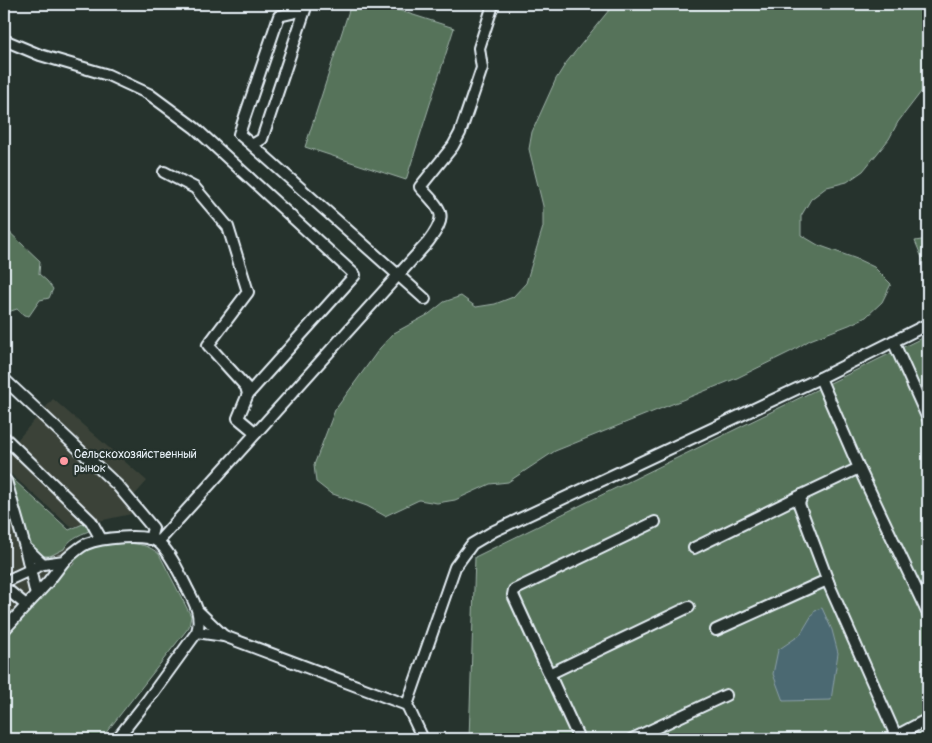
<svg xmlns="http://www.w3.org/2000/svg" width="932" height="743" viewBox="0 0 932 743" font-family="Pangolin,sans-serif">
  <rect width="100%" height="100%" fill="#26332d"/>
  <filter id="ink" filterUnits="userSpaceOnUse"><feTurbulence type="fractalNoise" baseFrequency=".02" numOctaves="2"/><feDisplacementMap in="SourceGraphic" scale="10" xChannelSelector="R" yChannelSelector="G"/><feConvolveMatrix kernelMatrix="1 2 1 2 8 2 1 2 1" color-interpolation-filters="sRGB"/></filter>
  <g filter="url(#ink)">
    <g fill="#3b4339">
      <path d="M53,399L147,481L132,498L131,514L71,527L4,468V455Z"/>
      <path d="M4,475L50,556L77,542L80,552L72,566L68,564L4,639Z"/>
    </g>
    <g fill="#56735a" stroke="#9fb2a9">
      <path d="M351,4H379L454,28L406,180L305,147Z"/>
      <path d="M614,4H928V89L921,92L898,122L889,139L863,171L847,182L827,187L811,199L801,216V235L818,245L857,259L874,267L891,284L882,302L866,317L849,325L810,340L792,351L737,378L555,451L508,482L490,484L455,500L437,503L419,500L385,516L367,506L330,493L316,482L314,465L335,410L380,348L394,333L429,314L444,302L461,296L476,307L495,304L513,297L526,283L543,227V206L529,149L532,132L556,79L566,63Z"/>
      <path d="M4,227L40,261L39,274L47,281L53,289L49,298L40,300L29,316L24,315L17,309L8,312L4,307Z"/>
      <path d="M928,239V272L915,241Z"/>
      <path d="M928,335V739H469L475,557Z"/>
      <path d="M4,471L69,530L85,523L89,531C79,535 69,539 64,549L50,556H41L26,544Z"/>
      <path d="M126,543C139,544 149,545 159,554L191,616L189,627L101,739H4V639L68,564L72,566L75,562L73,560C79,546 112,544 126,543Z"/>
    </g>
    <path fill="#4c6972" stroke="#8a9fa8" d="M822,608L832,630L838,653L831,700L783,701L773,674L778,650L800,635L815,610Z"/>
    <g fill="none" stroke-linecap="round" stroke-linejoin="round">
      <defs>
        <g id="minor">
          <path d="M4,40L40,55L108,75L149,94L195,128L355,275L248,394"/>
          <path d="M252,145L239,134L279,16L305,10L262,139L252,145L425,299"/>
          <path d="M164,172L195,188L228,227L248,292L208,345L246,387L248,394L238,418L256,433"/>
          <path d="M893,341L928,419"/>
          <path d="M820,378L859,468L928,614"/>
          <path d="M4,379L117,485L153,528L150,539"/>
          <path d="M4,437L91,521L101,539"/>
          <path d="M4,479L6,481L25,547L43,564"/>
          <path d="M802,495L859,468"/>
          <path d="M158,542L428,242C449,214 442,211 420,187L453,146L460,133L482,68L479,48L492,8"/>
          <path d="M25,548L36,595"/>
          <path d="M694,548L802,495L799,504L829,584"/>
          <path d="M64,561C71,555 78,548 86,544C100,538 145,533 158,542C169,550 181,576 187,588C195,603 202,615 197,632L147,701L117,739"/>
          <path d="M4,582L43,564L64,561L48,582L4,630"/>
          <path d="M4,587L26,605"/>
          <path d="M198,611L224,636"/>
          <path d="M716,630L827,580L896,736L891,739"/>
          <path d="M197,632L224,636L407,705"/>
          <path d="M549,674L689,607"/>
          <path d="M423,739L407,705L455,567L472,544L494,531L820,378L928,324"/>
          <path d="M579,739L513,595L514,590L655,522"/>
          <path d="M632,739L726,695"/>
          <path d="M897,739L896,736L928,719"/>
        </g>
      </defs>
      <use href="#minor" stroke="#e8f1f8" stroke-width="14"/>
      <use href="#minor" stroke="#26332d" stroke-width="10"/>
    </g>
  </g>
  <circle fill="#ff9aa2" stroke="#26332d" stroke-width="2" cx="64" cy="461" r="5"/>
  <g text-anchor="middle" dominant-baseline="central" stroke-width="4.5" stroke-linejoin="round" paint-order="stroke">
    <g font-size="12" fill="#e8f1f8" stroke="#26332d" text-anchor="start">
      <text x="74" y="454">Сельскохозяйственный<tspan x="74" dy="14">рынок</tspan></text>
    </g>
  </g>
  <rect width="932" height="743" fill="none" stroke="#26332d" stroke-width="20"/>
  <rect x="10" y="10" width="912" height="723" fill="none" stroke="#e8f1f8" stroke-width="2" filter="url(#ink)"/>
</svg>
